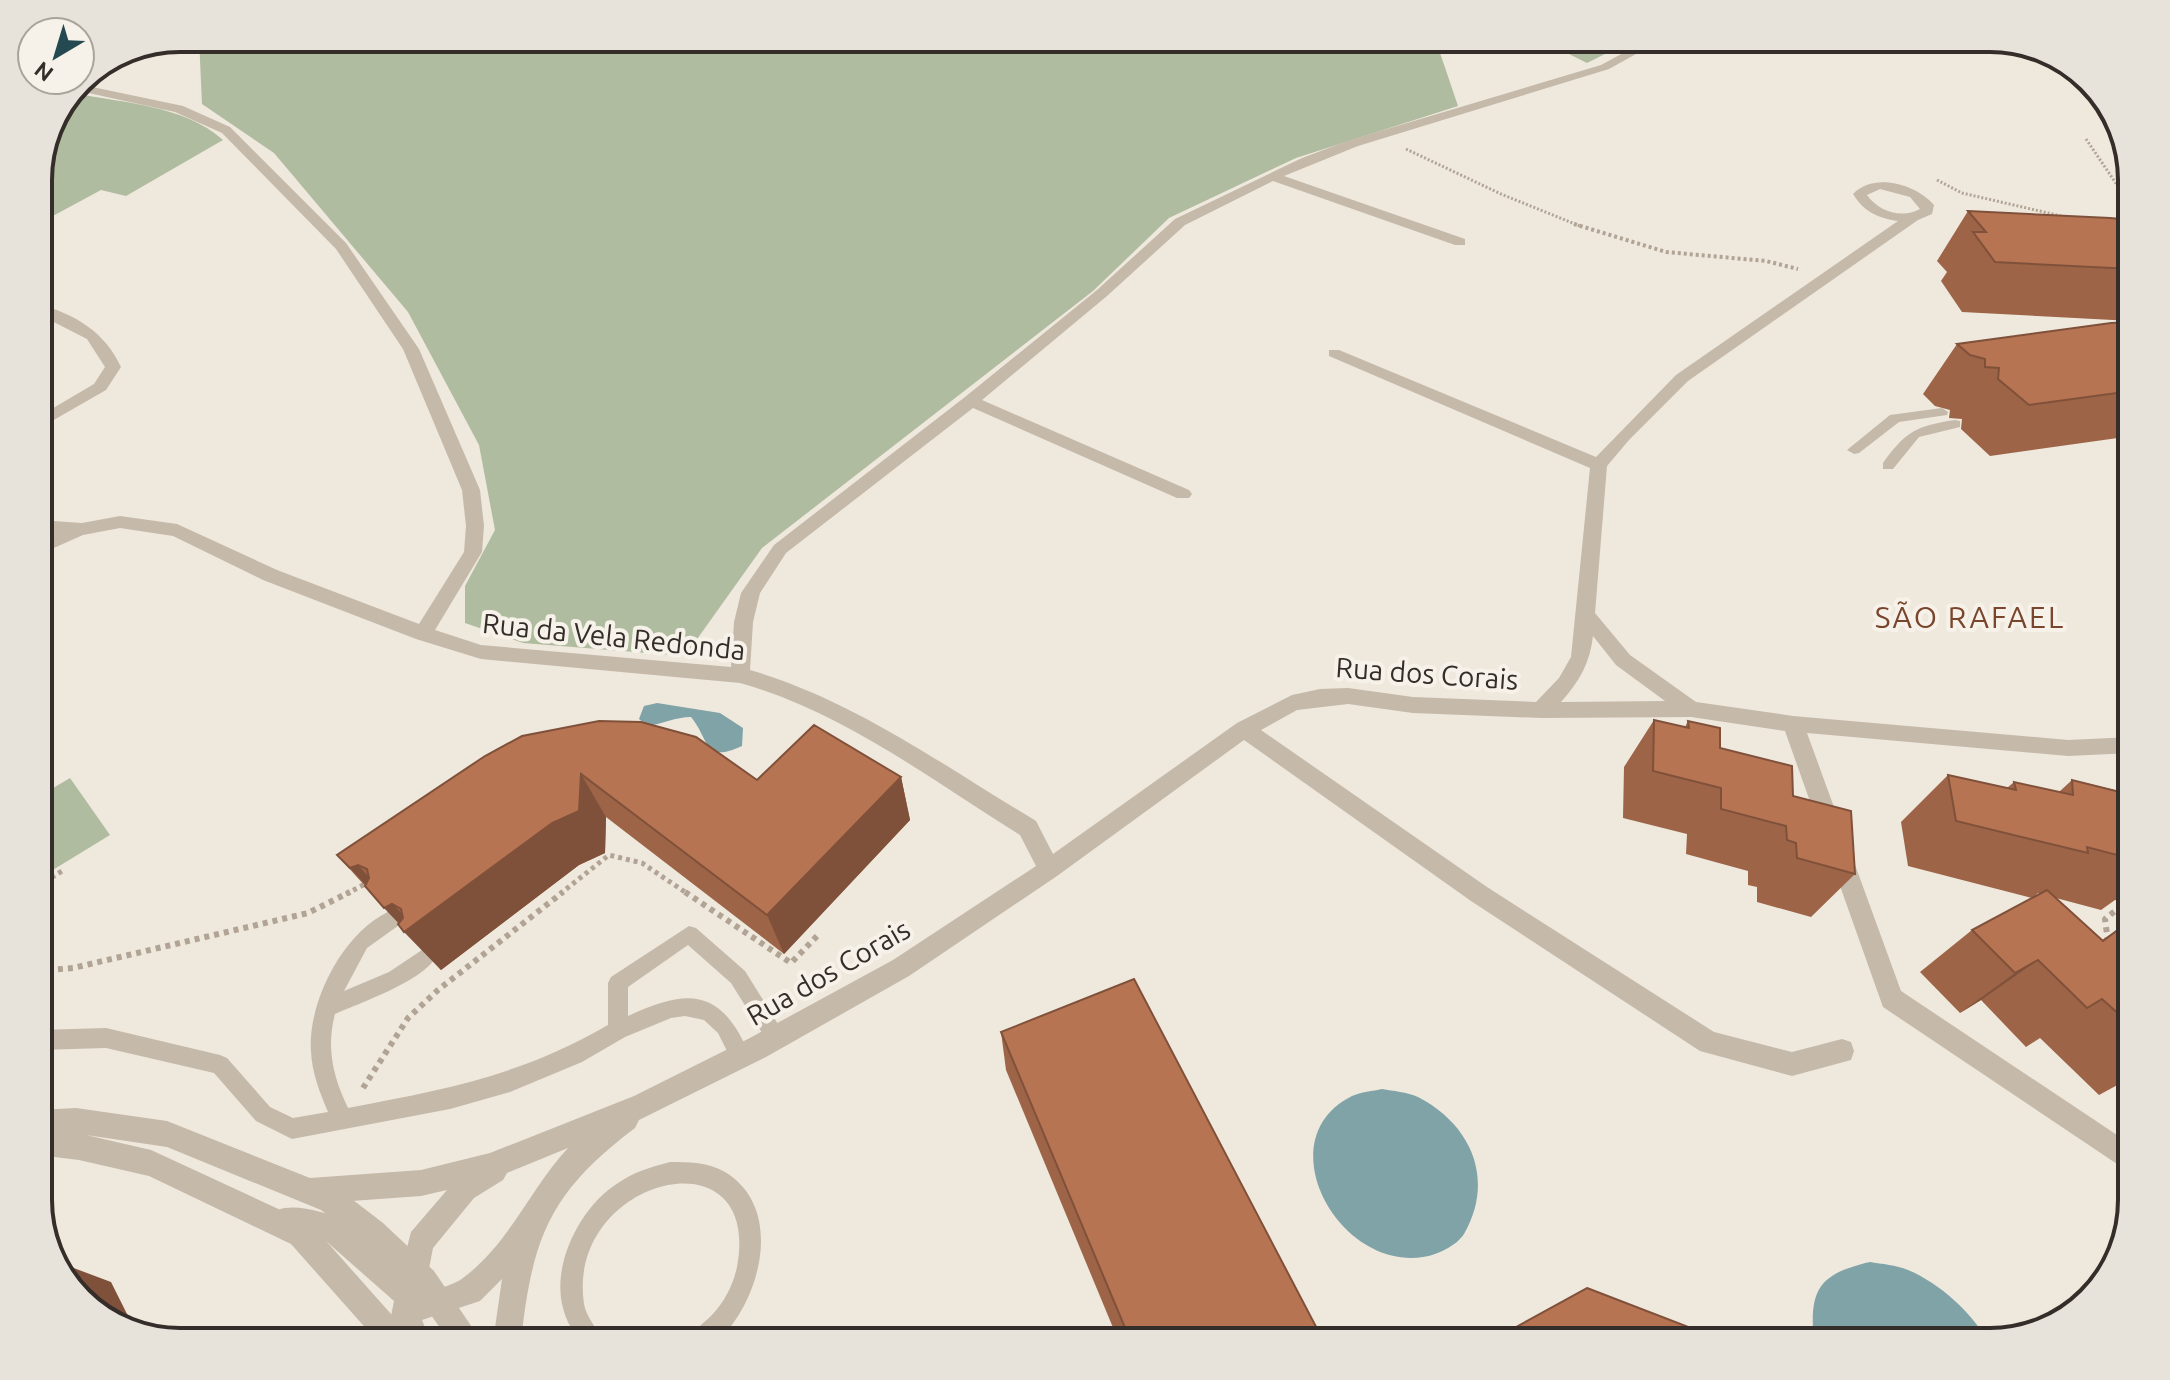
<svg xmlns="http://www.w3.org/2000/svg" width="2170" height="1380" viewBox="0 0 2170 1380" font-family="Ubuntu,sans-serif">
  <rect width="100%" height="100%" fill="#efe8dd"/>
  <g fill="#b0bc9f">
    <path d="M199,38H1435L1458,106L1296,158L1169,218L1093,291L762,548L685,656L523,643L465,623V586L495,530L479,445L408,312L274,153L202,104Z"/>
    <path d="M1524,38H1637L1587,63L1551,45Z"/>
    <path d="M1961,38H1990L2069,62L2076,70Z"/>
    <path d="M73,93C123,103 184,105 223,140L126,196L101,190L38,224V171Z"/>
    <path d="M70,778L110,835L38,879V797Z"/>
  </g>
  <g fill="#80a3a8">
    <path d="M657,703L720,713L743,728L742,746C703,764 710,740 691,717C675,717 663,724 647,726L639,719L644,706Z"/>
    <path d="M1382,1089C1393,1091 1407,1092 1418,1097C1472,1125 1495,1180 1464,1234C1456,1246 1437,1255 1423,1257C1338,1270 1266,1139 1352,1096C1361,1092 1373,1091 1382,1089Z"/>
    <path d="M1870,1262C1882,1264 1896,1265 1908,1270C1939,1283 1972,1312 1988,1342H1814C1809,1290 1818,1274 1870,1262Z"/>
  </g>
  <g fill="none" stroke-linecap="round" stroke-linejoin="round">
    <g stroke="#b1a495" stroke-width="3" stroke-dasharray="2 2" stroke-linecap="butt">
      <path d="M2086,139L2132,207"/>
      <path d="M1406,149L1501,194L1580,226"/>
      <path d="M1937,180L1962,193L2061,216"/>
    </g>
    <path stroke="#b1a495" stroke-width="4" stroke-dasharray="3 3" stroke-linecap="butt" d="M1574,224L1666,252L1766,261L1798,269"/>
    <g stroke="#b1a495" stroke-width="5" stroke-dasharray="4 4" stroke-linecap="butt">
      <path d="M38,886L62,871"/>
      <path d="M346,894L367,883"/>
      <path d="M560,894L609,855L642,863L688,894"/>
    </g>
    <g stroke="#b1a495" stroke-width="6" stroke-dasharray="5 5" stroke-linecap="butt">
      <path d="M685,892L791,963L819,934"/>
      <path d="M2108,942L2105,919L2120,907L2132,909"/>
      <path d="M38,971L73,968L308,913L350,892"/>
      <path d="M363,1088L408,1018L438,990L563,892"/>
    </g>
    <g fill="#c5b9aa" fill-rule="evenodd">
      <path d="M1942,408L1948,412L1947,415L1899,422L1859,453L1854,454L1847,450L1890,415Z"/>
      <path d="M1955,420L1960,421V427L1919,437L1893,469H1883V463C1906,431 1916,426 1955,420Z"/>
      <path d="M395,909L402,911L404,917L402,923L367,948L344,991L389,972L428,946L435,949L437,955C426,980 360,1003 335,1014C326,1048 333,1077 348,1108C446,1089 520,1076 608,1025V983L611,977L689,926L696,928L745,971L786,1037L783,1044L776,1047L769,1044L731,983L688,945L628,987V1016C690,987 722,989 750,1056L747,1063L740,1066L733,1063L718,1033L704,1020L685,1016L671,1018L625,1037L582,1062L510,1092L450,1109L292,1139L256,1121L214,1073L106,1048L38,1050V1030L106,1028L220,1055L227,1058L270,1107L293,1118L328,1112C320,1093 312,1073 311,1052C307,1002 345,927 395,909Z"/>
      <path d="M670,1162C689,1162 708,1162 725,1172C786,1209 760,1302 717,1342H688C693,1330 703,1324 712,1315C725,1301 733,1285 737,1267C763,1128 565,1178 584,1304C586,1317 598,1330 604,1342H579C573,1332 566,1320 563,1308C551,1264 581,1206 618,1183C634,1172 651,1167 670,1162Z"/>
    </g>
    <g fill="#c5b9aa" fill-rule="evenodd">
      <path d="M1651,38H1665L1609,69L1358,146L1284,176L1465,239V245H1455L1273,181L1185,225L1107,296L982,400L1189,490L1192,494L1189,498H1177L973,408L786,553L760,593L753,622L750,670C854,700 944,766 1036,821L1053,854L1237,723L1292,695L1320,689L1348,688L1413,697L1536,702L1559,678L1571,657L1590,468L1329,356V350H1339L1596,457L1676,375L1898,221C1878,218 1864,212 1853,194C1874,172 1916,184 1934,205L1932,214L1918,220L1688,381L1629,440L1607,466L1595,613L1630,655L1696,702L1793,716L2068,740L2132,737V753L2068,756L1807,733L1901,991L2132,1145V1174L1883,1007L1785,731L1691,717L1541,718L1413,713L1348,704L1297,710L1261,730L1487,887L1714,1032L1792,1052L1842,1039L1851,1042L1854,1051L1851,1060L1792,1076L1700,1051L1471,901L1244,740L1057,876L909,976L766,1057L639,1120L635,1128C550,1192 532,1237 521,1342H493L502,1279L480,1301L422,1320L431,1342H402L391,1316L394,1301L327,1242L278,1230L274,1220L278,1210C296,1203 326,1213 344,1220L401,1271L411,1232L447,1190L421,1196L310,1204L300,1201L297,1191L300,1181L310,1178L421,1170L490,1153L634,1096L748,1039L893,960L1036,866L1020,835C930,779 843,712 740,683L481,659L416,639L263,580L173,536L120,528L83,535L38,555V541L55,533L38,532V520L82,523L120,516L177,524L277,570L419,624L464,552L466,526L462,490L403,349L336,249L222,133L175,112L75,90L78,84L183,106L230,127L346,243L419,349L480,490L484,526L482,552L435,630L481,645L731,667L734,622L741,593L774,545L965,397L1097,290L1175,219L1302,158L1350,140L1601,65ZM1880,189L1910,197L1920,209C1902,219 1879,212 1867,195ZM1593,636L1616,665L1665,701L1561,702C1579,682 1590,663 1593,636ZM568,1148C530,1189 509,1244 463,1278C454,1285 439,1288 428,1292L425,1289L433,1248L474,1198L503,1180L507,1173Z"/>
      <path d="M38,304C75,314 105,332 121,367L106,390L38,429V417L94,384L105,367L87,339L38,314Z"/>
    </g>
    <path fill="#c5b9aa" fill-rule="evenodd" d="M76,1108L167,1121L340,1190L383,1223L434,1271L482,1342H450L414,1291L363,1243L321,1210L167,1147L86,1135L151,1150L311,1224L407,1332L411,1342H378L291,1244L149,1176L79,1160L38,1155V1110Z"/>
  </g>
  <g fill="#9d6447">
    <path d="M1968,211L2132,220V321L1962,312L1941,281L1947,272L1937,261Z"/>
    <path d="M2132,322V436L1990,456L1961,429L1962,419L1949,418L1950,410L1935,406L1923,394L1957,344Z"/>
    <path d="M1654,720L1685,727L1688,721L1720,748L1793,796L1855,874L1811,917L1757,902V887L1748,885V871L1686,854L1687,834L1623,818L1624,767Z"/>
    <path d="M599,721L757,780L901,777L910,820L784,954L606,817L605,853L579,865L441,970L337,855Z"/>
    <path d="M1948,775L2007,788L2014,782L2059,792L2072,780L2132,794V904L2115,900L2101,910L2056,898L2102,940L2123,926L2132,934V1090L2123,1082L2099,1095L2040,1038L2026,1047L1981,1000L1960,1013L1920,972L1972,930L2040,894L2038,893L2032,898L1908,866L1901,822Z"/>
    <path d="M1001,1032L1324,1342H1119L1006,1070Z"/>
  </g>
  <g fill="#80513a">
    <path d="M581,774L606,817L605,853L579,865L441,970L404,932L406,931L384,908L386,907L350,868L358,865L413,926Z"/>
    <path d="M901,777L910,820L784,954L767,915Z"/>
    <path d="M2038,960L1981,1000L1960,1013L2015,973Z"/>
    <path d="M38,1185L43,1187L38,1195Z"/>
    <path d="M71,1267L111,1282L134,1328L101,1318L90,1307Z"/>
  </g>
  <g fill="#b77453" stroke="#80513a" stroke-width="2">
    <path d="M1968,211L2110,218L2132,220V269L1995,262L1973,232H1986Z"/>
    <path d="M2132,322V391L2029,405L1998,379L1999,368L1985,367V359L1970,355L1957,344L2111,323Z"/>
    <path d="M1654,720L1689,728L1688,721L1720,728V748L1792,766L1793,796L1851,811L1855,874L1797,858L1796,843L1787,840L1786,826L1721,809V788L1653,771Z"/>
    <path d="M599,721L641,722L696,737L757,780L814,725L901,777L767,915L581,774L579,811L552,823L404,932L398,924L403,918L401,909L392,904L384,908L365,886L369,878L367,869L358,865L350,868L337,855L485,756L522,736Z"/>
    <path d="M1948,775L2016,790L2014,782L2073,795L2072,780L2132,795V859L2087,847L2088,853L1956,821Z"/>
    <path d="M2047,890L2103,941L2123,926L2132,934V1026L2102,999L2087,1008L2038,960L2015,973L1972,930Z"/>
    <path d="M1134,979L1324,1342H1131L1001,1032Z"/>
    <path d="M71,1267L90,1307L61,1275Z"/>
    <path d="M1587,1288L1717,1338L1720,1342H1489Z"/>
  </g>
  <g text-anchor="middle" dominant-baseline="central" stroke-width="8" stroke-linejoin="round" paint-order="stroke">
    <g font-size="28" fill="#342d29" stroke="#f7f2e9">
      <text transform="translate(614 636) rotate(6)">Rua da Vela Redonda</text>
      <text transform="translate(1427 673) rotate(4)">Rua dos Corais</text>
      <text transform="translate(828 972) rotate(-30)">Rua dos Corais</text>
    </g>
    <g font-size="30" letter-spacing="2" fill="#79452c" stroke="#f7f2e9">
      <text x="1970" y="617">SÃO RAFAEL</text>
    </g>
  </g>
  <path d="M0 0H2170V1380H0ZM180 52H1990A128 128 0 0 1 2118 180V1200A128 128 0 0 1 1990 1328H180A128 128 0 0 1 52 1200V180A128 128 0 0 1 180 52Z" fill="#e7e2da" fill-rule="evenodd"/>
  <path fill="none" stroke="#342d29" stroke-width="4" d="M180 52H1990A128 128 0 0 1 2118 180V1200A128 128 0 0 1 1990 1328H180A128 128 0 0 1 52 1200V180A128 128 0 0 1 180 52Z"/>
  <g transform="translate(56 56) rotate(218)"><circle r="38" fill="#f7f2e9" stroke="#a9a39c" stroke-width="2"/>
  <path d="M0-6L14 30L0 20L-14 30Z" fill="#244950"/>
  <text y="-12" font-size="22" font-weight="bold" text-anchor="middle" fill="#342d29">N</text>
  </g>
</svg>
